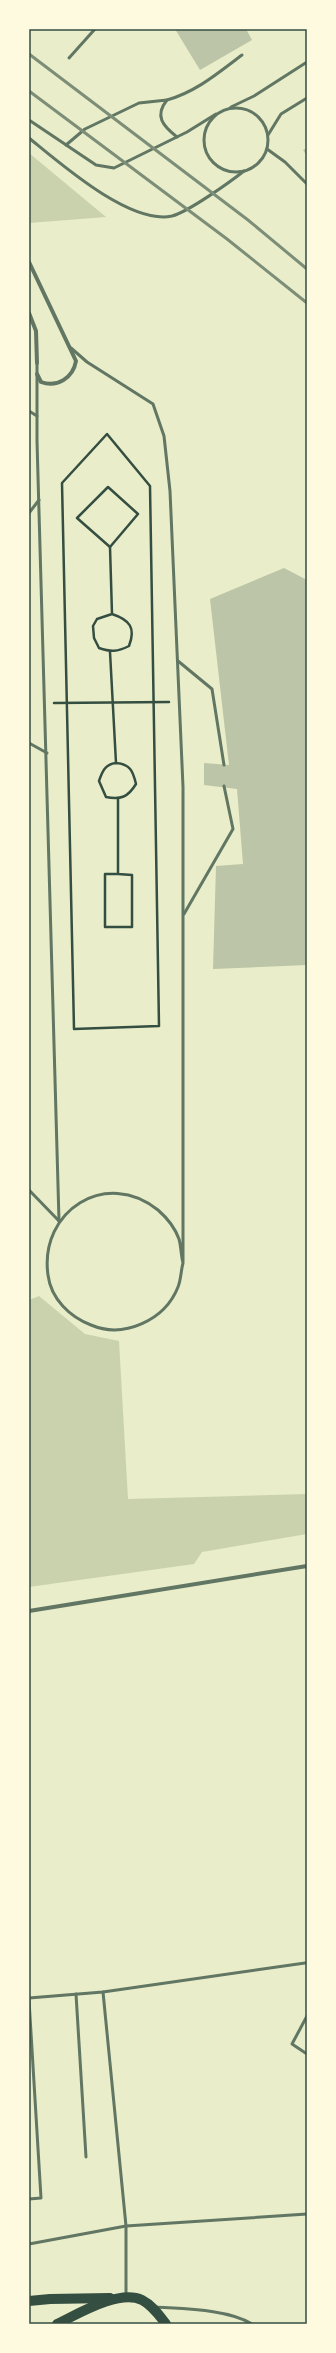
<svg xmlns="http://www.w3.org/2000/svg" width="336" height="2353" viewBox="0 0 336 2353" font-family="'Noto Sans',sans-serif">
  <rect width="100%" height="100%" fill="#e9edc9"/>
  <g fill="#cad2ad">
    <path d="M29,153L106,217L29,223Z"/>
    <path d="M39,1296L85,1334L119,1341L128,1499L307,1494V1534L202,1552L194,1564L29,1587V1300Z"/>
  </g>
  <g fill="#bcc5a7">
    <path d="M175,29H246L252,40L200,70Z"/>
    <path d="M307,148V156L303,150Z"/>
    <path d="M284,568L307,580V965L213,969L216,866L243,864L237,789L204,785V763L229,765L210,599Z"/>
  </g>
  <g fill="none" stroke-linecap="round" stroke-linejoin="round">
    <g stroke="#344e41" stroke-width="2.5">
      <path d="M107,434L150,486L159,1026L74,1029L62,483Z"/>
      <path d="M108,487L138,514L110,547L77,518Z"/>
      <path d="M110,547L112,614C130,620 136,628 129,646C117,652 111,652 99,648L94,638L93,626L97,619L112,614"/>
      <path d="M110,652L116,763C130,764 133,771 136,784C128,797 121,800 106,797L99,781C102,772 105,764 116,763"/>
      <path d="M54,703L169,702"/>
      <path d="M118,874H105V927H132V875L118,874V799"/>
    </g>
    <g stroke="#617663" stroke-width="3">
      <path d="M69,58L95,29"/>
      <path d="M167,100C196,92 218,73 242,55"/>
      <path d="M231,107L254,96L307,62"/>
      <circle cx="236" cy="140" r="32"/>
      <path d="M29,120L96,165L114,168L187,132L216,114"/>
      <path d="M268,135L281,114L307,98"/>
      <path d="M29,138C61,164 130,225 172,216C188,212 230,182 244,171"/>
      <path d="M66,145L85,129L139,103L167,100C154,116 163,126 177,137"/>
      <path d="M267,149L285,162L307,184"/>
      <path d="M71,348L87,362L153,404L164,436L170,491L183,787V1263C181,1270 181,1280 178,1287C165,1320 124,1339 91,1325C70,1317 51,1299 48,1275C39,1211 106,1168 158,1210C166,1217 175,1228 179,1239C181,1246 181,1255 183,1263"/>
      <path d="M37,363V441L59,1221"/>
      <path d="M29,411L37,416"/>
      <path d="M29,513L39,500"/>
      <path d="M178,661L212,689L224,765"/>
      <path d="M29,743L47,753"/>
      <path d="M184,914L233,829L224,786"/>
      <path d="M29,1190L59,1221"/>
      <path d="M103,1992L126,2226V2296"/>
      <path d="M76,1994L86,2157"/>
      <path d="M29,1998L103,1992L305,1963"/>
      <path d="M29,2000L41,2198L29,2199"/>
      <path d="M307,2016L292,2044L307,2054"/>
      <path d="M29,2244L126,2226L307,2214"/>
      <path d="M155,2307C184,2309 228,2309 252,2324"/>
    </g>
    <g stroke="#617663" stroke-width="4">
      <path d="M29,262L76,361C73,378 57,388 41,382L37,374"/>
      <path d="M29,313L36,331L37,363"/>
      <path d="M29,1611L307,1566"/>
    </g>
    <g stroke="#344e41" stroke-width="10">
      <path d="M29,2301L50,2299L110,2298"/>
      <path d="M57,2324C78,2314 119,2289 142,2300C152,2305 159,2315 166,2324"/>
    </g>
    <g stroke="#7c8e77" stroke-width="3">
      <path d="M29,54L248,220L307,269"/>
      <path d="M29,91L227,239L307,303"/>
    </g>
  </g>
  <rect width="336" height="2353" fill="none" stroke="#fefae0" stroke-width="60"/>
  <rect x="30" y="30" width="276" height="2293" fill="none" stroke="#344e41" stroke-width="1.5"/>
</svg>
